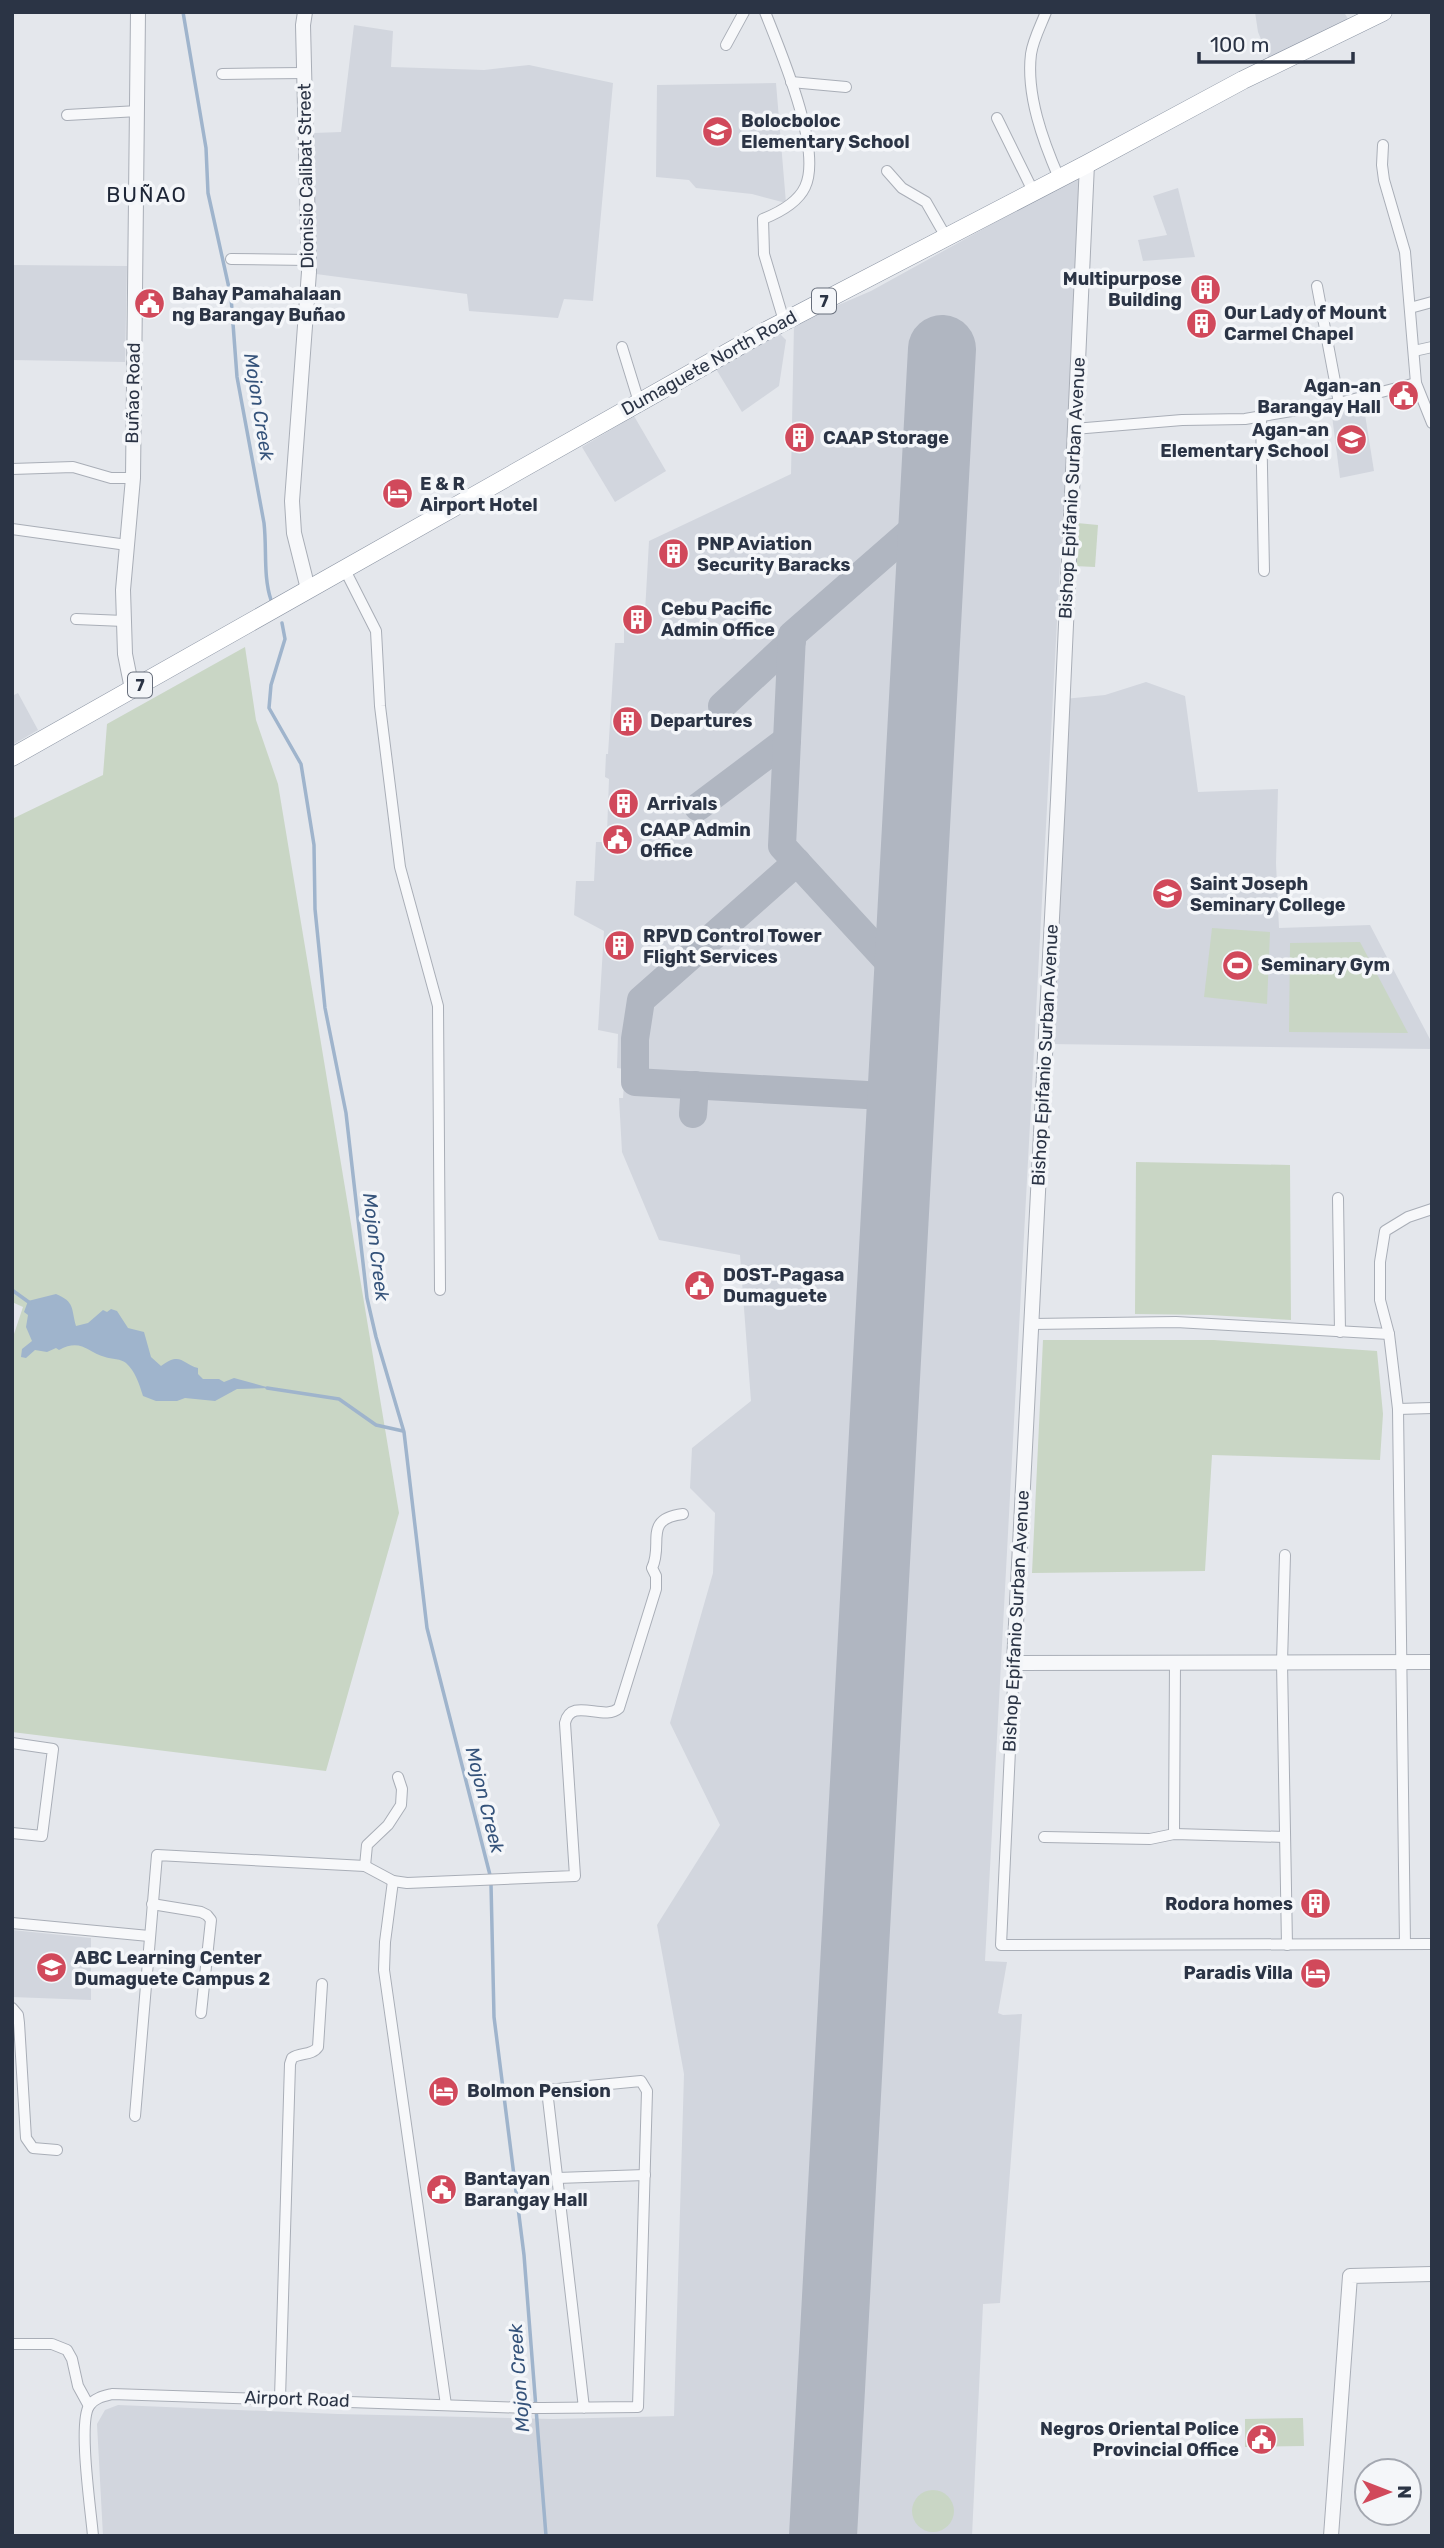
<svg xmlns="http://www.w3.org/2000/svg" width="1444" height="2548" viewBox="0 0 1444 2548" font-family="Rubik,sans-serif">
  <rect width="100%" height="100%" fill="#e4e7ec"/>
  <g fill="#d2d6de">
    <path d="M1255,12H1344L1348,19L1269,59L1258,32Z"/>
    <path d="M354,25L393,31L391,67L484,70L529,65L613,83L593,301L564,299L558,318L469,311L467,294L316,274L314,133L341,132Z"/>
    <path d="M776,83L786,203L752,194L696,188L689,180L656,177L657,85Z"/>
    <path d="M1081,175L985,1961L1007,1962L998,2013L1003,2015L1022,2014L1000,2303L983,2304L972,2536H103L97,2424L105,2410L118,2405L338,2414L553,2419L674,2416L684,2074L657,1925L720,1825L670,1723L713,1573L715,1513L690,1488L692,1448L751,1401L740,1255L659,1240L622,1152L619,1098H623L625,1069L617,1068L618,1034L598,1030L604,931L574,915L576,881H594L596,842H603V833H607L609,779L605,777L606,754H608L615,643H624V628L630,625L631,612H645L649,541L791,474L794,324L871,291Z"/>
    <path d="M1178,188L1195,257L1143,261L1138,240L1167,235L1153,196Z"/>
    <path d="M12,265L127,266L125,362L12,360Z"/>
    <path d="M778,332L786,340L779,386L742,412L716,369Z"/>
    <path d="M1363,402L1374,471L1340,478L1331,408Z"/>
    <path d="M634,416L666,471L615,502L582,447Z"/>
    <path d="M1146,682L1185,696L1198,792L1278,789L1276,863L1279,928L1370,925L1432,1043V1049L1048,1044L1064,699L1105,695Z"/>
    <path d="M18,693L38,730L14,744L12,696Z"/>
    <path d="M12,1930L91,1938V2000L12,1997Z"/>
  </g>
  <g fill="#c9d6c5">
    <path d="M1077,523L1098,525L1095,567L1074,566Z"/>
    <path d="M245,647L256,720L278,784L399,1513L326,1771L12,1732V1340L23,1307L12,1302V819L103,775L107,724Z"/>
    <path d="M1212,928L1270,932L1267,1004L1204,997Z"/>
    <path d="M1360,942L1408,1033L1289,1032L1290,943Z"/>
    <path d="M1136,1162L1290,1165L1291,1320L1210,1315L1135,1314Z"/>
    <path d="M1043,1340H1214L1377,1351L1383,1414L1380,1460L1212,1455L1205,1571L1032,1573Z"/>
    <path d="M1303,2418L1304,2446L1245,2447V2419Z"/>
    <circle cx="933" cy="2511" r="21"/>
  </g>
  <path fill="#9fb4cc" d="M56,1294C75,1302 71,1308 76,1326L88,1323L103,1310L107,1312L111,1309L117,1311L128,1328L144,1332L151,1357L161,1366C181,1351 182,1364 198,1368V1374L203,1379H219L224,1382L234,1378L270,1388L237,1389L215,1401L185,1398L177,1401H156L143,1396C139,1383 135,1371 126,1363C122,1359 111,1359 105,1357C87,1352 81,1338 59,1350L56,1348L47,1352L35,1350L26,1358L21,1357L22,1349L32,1341L26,1327L28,1315L24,1312L28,1301Z"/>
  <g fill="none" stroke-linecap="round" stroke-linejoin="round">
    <g stroke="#9fb4cc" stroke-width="3.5">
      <path d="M183,12L206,148L208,193L231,297L237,377L264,523C267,549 263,576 271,600"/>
      <path d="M282,623L285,639L271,685L269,708L301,764L314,845L315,909L325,1008L346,1113L367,1298L376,1337L404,1432L427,1628L490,1875"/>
      <path d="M12,1290L30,1303"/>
      <path d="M267,1388L339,1399L376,1425L403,1431"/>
      <path d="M491,1884L494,2017L524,2255L546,2536"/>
    </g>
    <g stroke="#b0b6c1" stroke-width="28">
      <path d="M722,706L792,641"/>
      <path d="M698,807L787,740"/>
      <path d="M797,862L641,1000L635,1039V1082L902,1097"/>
      <path d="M908,983L782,846L792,635L934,511"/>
      <path d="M693,1114L695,1085"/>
    </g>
    <path stroke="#b0b6c1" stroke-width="68" d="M823,2536L942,349"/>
    <defs>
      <g id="minor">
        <path d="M765,12C780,50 823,150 805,187C798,202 778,213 763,219L764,254L784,321"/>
        <path d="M1046,12C1041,25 1033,40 1031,54C1026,95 1043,141 1059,178"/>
        <path d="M726,45L744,12"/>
        <path d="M222,74L304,73"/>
        <path d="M791,82L846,87"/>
        <path d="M67,115L138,111"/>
        <path d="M997,118L1033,191"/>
        <path d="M1383,145L1382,165L1384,180L1405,252L1416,383L1432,423"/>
        <path d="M887,171L902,188L926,202L946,237"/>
        <path d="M231,259L309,260"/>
        <path d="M1317,286L1339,403"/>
        <path d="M1410,308L1432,302"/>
        <path d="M622,347L639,402"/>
        <path d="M1414,351L1432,347"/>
        <path d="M1261,416L1264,571"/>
        <path d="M1074,429L1182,420L1245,419L1339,403L1416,383"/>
        <path d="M12,469L73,467L111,478H133"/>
        <path d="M12,529L127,545"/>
        <path d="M345,570L376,631L380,706L400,867L438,1006L440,1290"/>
        <path d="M76,619L124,621"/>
        <path d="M1338,1198L1340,1332"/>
        <path d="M1032,1324L1176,1322L1389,1334"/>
        <path d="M1398,1409L1432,1408"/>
        <path d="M1285,1555L1282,1662L1287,1945"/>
        <path d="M1014,1663L1001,1945L1432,1944"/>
        <path d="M12,1743L53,1749L42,1836L12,1833"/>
        <path d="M1174,1834L1175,1662"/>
        <path d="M1044,1837L1150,1839L1174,1834L1285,1837"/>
        <path d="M365,1866L367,1845L388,1825L401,1805L402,1789L398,1777"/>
        <path d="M393,1881L385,1942L384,1970L446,2405"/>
        <path d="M152,1904L201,1912L207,1915L211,1920L201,2013"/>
        <path d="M12,1923L149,1936"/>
        <path d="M1405,1944L1398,1409L1389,1334L1380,1300V1262L1385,1231L1408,1217L1432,1209"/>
        <path d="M12,2008L18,2015L19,2023L26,2138L33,2148L57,2150"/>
        <path d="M135,2116L157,1855L365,1866L393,1881L407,1883L575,1876L565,1723C571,1696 604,1722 619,1708L656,1589V1576L652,1568C664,1544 642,1519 683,1514"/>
        <path d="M557,2178L645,2175"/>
        <path d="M12,2344H52L67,2350L72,2359L78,2386L89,2406"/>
        <path d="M280,2398L290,2064L292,2058C300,2052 312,2056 318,2047L322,1984"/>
        <path d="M93,2536C91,2511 78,2424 89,2406C94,2398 104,2396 112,2394L527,2408H543L638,2407L647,2091L641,2081L547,2090L584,2408"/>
      </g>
      <g id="tertiary">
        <path d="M305,12L303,25L309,272L292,501L294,533L308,589"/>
        <path d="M1087,164L1058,800L1014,1663L1432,1662"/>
        <path d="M132,689L125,654L123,590L133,478L138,12"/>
        <path d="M1331,2536L1350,2276L1432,2274"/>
      </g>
      <path id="trunk" d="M12,757L764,332L1087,164L1243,80L1383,12"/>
    </defs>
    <use href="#minor" stroke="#a9aeb7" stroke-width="12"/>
    <use href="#tertiary" stroke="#a9aeb7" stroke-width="16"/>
    <use href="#trunk" stroke="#8b94a3" stroke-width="19"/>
    <use href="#minor" stroke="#f7f8fa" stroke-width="10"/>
    <use href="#tertiary" stroke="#f7f8fa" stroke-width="14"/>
    <use href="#trunk" stroke="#fff" stroke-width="18"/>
  </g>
  <defs>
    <symbol id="school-disc" viewBox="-11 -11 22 22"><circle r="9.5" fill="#d1495b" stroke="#f4f6f9"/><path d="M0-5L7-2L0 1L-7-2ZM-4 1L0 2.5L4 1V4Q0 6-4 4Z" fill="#fff"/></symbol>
    <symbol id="building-disc" viewBox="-11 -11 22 22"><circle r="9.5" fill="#d1495b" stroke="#f4f6f9"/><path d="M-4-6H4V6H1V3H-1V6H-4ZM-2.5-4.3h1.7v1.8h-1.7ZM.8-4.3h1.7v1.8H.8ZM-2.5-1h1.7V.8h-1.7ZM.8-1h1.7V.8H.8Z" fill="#fff"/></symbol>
    <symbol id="civic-disc" viewBox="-11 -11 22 22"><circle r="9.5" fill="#d1495b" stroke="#f4f6f9"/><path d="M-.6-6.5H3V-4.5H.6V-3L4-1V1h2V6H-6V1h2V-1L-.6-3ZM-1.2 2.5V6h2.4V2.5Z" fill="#fff"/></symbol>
    <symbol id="hotel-disc" viewBox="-11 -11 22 22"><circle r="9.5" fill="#d1495b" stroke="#f4f6f9"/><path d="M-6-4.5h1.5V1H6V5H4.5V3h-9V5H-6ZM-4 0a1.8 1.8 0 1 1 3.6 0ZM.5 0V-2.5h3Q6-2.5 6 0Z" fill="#fff"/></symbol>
    <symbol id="university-disc" viewBox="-11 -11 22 22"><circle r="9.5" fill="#d1495b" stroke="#f4f6f9"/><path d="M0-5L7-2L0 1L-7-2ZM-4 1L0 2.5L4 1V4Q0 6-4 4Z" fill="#fff"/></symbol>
    <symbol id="stadium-disc" viewBox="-11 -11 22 22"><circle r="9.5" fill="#d1495b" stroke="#f4f6f9"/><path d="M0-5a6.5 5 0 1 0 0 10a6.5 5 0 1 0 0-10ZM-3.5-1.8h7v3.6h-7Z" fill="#fff"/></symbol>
  </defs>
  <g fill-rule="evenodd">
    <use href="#school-disc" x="700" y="114" width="35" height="35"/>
    <use href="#building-disc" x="1188" y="272" width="35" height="35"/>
    <use href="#civic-disc" x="132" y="286" width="35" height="35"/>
    <use href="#building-disc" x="1184" y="306" width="35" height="35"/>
    <use href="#civic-disc" x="1386" y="378" width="35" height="35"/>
    <use href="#building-disc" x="782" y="420" width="35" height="35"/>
    <use href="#school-disc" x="1334" y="422" width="35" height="35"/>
    <use href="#hotel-disc" x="380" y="476" width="35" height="35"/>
    <use href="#building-disc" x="656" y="536" width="35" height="35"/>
    <use href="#building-disc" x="620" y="602" width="35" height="35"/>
    <use href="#building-disc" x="610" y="704" width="35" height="35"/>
    <use href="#building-disc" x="606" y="786" width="35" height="35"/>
    <use href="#civic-disc" x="600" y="822" width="35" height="35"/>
    <use href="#university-disc" x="1150" y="876" width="35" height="35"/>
    <use href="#building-disc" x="602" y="928" width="35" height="35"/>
    <use href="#stadium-disc" x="1220" y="948" width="35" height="35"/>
    <use href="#civic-disc" x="682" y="1268" width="35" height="35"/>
    <use href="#building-disc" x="1298" y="1886" width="35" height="35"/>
    <use href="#school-disc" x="34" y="1950" width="35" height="35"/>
    <use href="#hotel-disc" x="1298" y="1956" width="35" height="35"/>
    <use href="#hotel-disc" x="426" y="2074" width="35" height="35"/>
    <use href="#civic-disc" x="424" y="2172" width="35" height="35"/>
    <use href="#civic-disc" x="1244" y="2422" width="35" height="35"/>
  </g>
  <g text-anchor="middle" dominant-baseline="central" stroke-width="7" stroke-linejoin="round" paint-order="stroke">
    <g fill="#f4f6f9" stroke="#676e7b" stroke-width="2">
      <rect x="812" y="288.5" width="24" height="25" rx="5"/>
      <rect x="128" y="672.5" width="24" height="25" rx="5"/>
    </g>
    <g font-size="16" font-weight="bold" fill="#2b3445">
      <text x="824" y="301">7</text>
      <text x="140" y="685">7</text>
    </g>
    <g font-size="18" font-weight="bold" fill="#2b3445" stroke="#f4f6f9" text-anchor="start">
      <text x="741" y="121">Bolocboloc<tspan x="741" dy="21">Elementary School</tspan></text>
      <text x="1182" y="279" text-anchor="end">Multipurpose<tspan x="1182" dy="21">Building</tspan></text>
      <text x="172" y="294">Bahay Pamahalaan<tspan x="172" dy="21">ng Barangay Buñao</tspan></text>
      <text x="1224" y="313">Our Lady of Mount<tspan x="1224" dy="21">Carmel Chapel</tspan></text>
      <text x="1381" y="386" text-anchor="end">Agan-an<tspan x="1381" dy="21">Barangay Hall</tspan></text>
      <text x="1329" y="430" text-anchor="end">Agan-an<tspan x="1329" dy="21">Elementary School</tspan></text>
      <text x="823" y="438">CAAP Storage</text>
      <text x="420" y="484">E &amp; R<tspan x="420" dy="21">Airport Hotel</tspan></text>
      <text x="697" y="544">PNP Aviation<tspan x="697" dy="21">Security Baracks</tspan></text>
      <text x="661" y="609">Cebu Pacific<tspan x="661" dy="21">Admin Office</tspan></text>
      <text x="650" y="721">Departures</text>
      <text x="647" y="804">Arrivals</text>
      <text x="640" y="830">CAAP Admin<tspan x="640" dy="21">Office</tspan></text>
      <text x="1190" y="884">Saint Joseph<tspan x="1190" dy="21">Seminary College</tspan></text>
      <text x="643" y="936">RPVD Control Tower<tspan x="643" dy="21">Flight Services</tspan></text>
      <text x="1261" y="965">Seminary Gym</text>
      <text x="723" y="1275">DOST-Pagasa<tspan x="723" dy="21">Dumaguete</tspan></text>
      <text x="1293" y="1904" text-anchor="end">Rodora homes</text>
      <text x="74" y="1958">ABC Learning Center<tspan x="74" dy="21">Dumaguete Campus 2</tspan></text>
      <text x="1293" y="1973" text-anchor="end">Paradis Villa</text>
      <text x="467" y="2091">Bolmon Pension</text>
      <text x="464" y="2179">Bantayan<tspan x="464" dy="21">Barangay Hall</tspan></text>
      <text x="1239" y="2429" text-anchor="end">Negros Oriental Police<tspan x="1239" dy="21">Provincial Office</tspan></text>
    </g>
    <g font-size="18" fill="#2b3445" stroke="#f4f6f9">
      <text transform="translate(306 176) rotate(-91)">Dionisio Calibat Street</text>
      <text transform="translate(709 363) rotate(-29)">Dumaguete North Road</text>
      <text transform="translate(133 393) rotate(-89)">Buñao Road</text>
      <text transform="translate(1072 488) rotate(-87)">Bishop Epifanio Surban Avenue</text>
      <text transform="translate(1045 1055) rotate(-87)">Bishop Epifanio Surban Avenue</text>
      <text transform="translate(1016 1621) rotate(-87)">Bishop Epifanio Surban Avenue</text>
      <text transform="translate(297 2399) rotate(2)">Airport Road</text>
    </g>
    <g font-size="19" font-style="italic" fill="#34527a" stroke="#f4f6f9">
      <text transform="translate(259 407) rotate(81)">Mojon Creek</text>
      <text transform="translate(376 1247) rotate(83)">Mojon Creek</text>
      <text transform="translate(485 1800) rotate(76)">Mojon Creek</text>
      <text transform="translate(519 2378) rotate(-94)">Mojon Creek</text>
    </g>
    <g font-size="21" letter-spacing="2" fill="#1d2536" stroke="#f4f6f9">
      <text x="147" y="194">BUÑAO</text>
    </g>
  </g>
  <rect width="1444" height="2548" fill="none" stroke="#2b3445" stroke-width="28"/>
  <g transform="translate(1388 2492) rotate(90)"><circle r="33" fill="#f4f6f9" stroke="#a4a8b1" stroke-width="2"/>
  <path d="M0-5L12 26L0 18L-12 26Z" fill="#d1495b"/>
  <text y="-10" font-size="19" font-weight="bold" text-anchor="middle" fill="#2b3445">N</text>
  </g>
  <path d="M1199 52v10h154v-10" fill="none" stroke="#2b3445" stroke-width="3.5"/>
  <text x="1210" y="52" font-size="21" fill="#2b3445" stroke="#f4f6f9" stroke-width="5" paint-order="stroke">100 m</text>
</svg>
